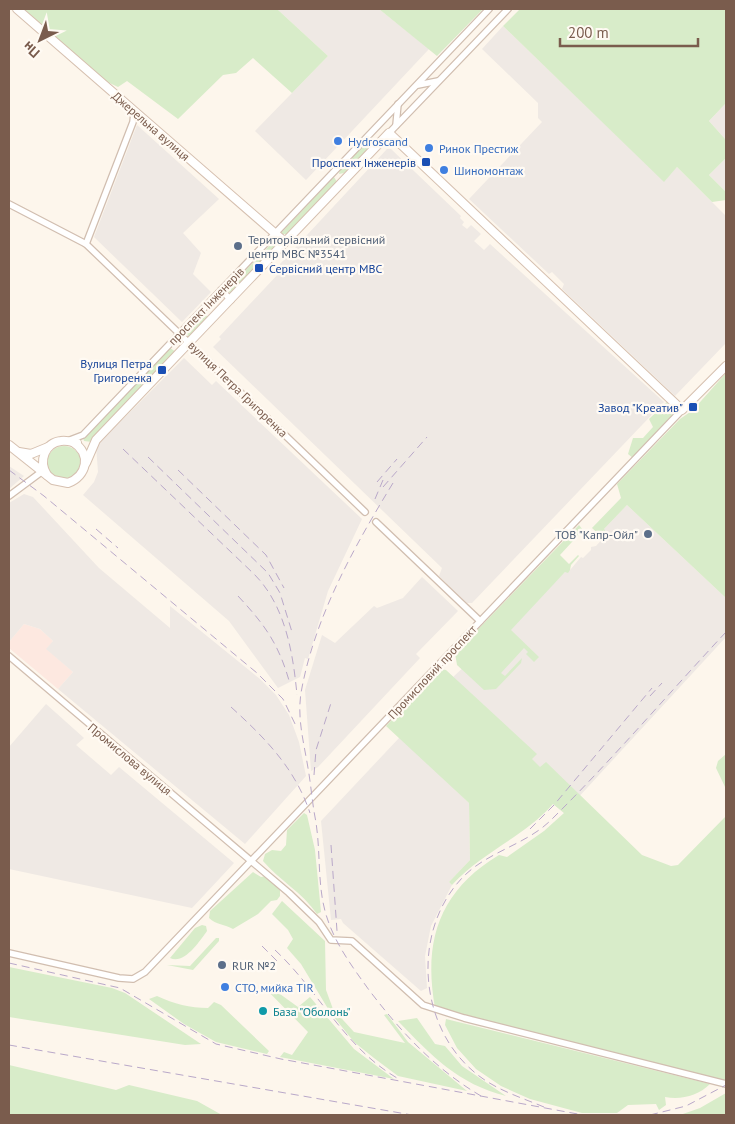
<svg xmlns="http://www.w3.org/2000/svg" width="735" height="1124" viewBox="0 0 735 1124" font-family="'PT Sans',sans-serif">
  <rect width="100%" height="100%" fill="#fdf6ec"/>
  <path fill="#fde8e0" d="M24,624L40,629L53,641L47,649L73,672L58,689L9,648V642Z"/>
  <g fill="#efe9e4">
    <path d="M277,9H379L429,49L306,180L255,131L328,56Z"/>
    <path d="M503,26L664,181L677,167L726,216V343L675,396L562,289L564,284L552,272L549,274L469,199L542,122L538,118V103L482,49Z"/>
    <path d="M726,103V140L709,121Z"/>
    <path d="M137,125L219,199L183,233L201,253L193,274L211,292L182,322L94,237Z"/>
    <path d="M387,149H391L461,216L460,218L464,222L462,225L467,229L471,225L481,234L474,241L484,250L490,244L664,402L472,603H467L439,576L442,568L213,347L221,339L219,337L280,272V264Z"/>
    <path d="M726,158V192L709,175Z"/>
    <path d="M184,358L212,385L216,381L362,519L328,591L308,659L305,658L300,677L278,688L229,621L83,495L94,482L98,472L96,446Z"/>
    <path d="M9,466L24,476L9,489Z"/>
    <path d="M24,494L33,497L99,568L170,628V606L260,679L276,695L289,715L299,742L306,776L245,844L58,689L73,672L46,649L53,641L40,629L24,624L9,642V503Z"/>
    <path d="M627,505L726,598V637L564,813L537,790L452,678L565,572L570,570L581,557L583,558L591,550V547L596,546L607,534L603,530Z"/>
    <path d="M422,577L458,611L416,654L420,658L318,767L311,771L305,690L322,635L335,643L374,606L377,608L403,598Z"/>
    <path d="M46,704L84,738L76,745L111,775L119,767L234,863L192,908L9,869V747Z"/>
    <path d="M400,737L469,803L470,860L449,882L452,885L431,926L425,956L427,988L421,991L343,923L341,919L331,920L321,821Z"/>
  </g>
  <g fill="#d8ecc9">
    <path d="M24,9H277L328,56L292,93L253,58L236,73L223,75L178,119L127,81L118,87L101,79Z"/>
    <path d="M379,9H483L437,56Z"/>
    <path d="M520,9H726V103L709,121L726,140V158L709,175L726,192V200L712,202L677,167L664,182L503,26Z"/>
    <path d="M367,141H369C370,154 353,165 344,173L339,174L340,170Z"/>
    <path d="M334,177L337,182L289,234H280Z"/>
    <path d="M274,241L278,244L231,295L227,289Z"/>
    <path d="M204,314L208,317L191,337L188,336L186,332Z"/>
    <path d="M170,348L176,352L92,442L84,441L83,438Z"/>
    <path d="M726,373V598L627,505L604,529L607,533L603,538L592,528L621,498L617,484L680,419L693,410Z"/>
    <path d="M668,401L671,403L674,412L670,419L633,458L628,454L633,438H643L653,427L649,419Z"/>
    <circle cx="64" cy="463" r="17"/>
    <path d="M579,525L583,530L560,555L569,564L578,555L579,556L571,565L570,570L568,573L565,572L511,630L539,657L534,662L526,654L528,652L524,648L501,673L505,676L522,658L521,663L496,689L484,690L457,665L455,653Z"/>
    <path d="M440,669L446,670L537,754L532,759L540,767L546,762L642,855L671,866L678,865L726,816V1081L435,1008C423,941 439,891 499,855L507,857L544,831L564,813L553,804C524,837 482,852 452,885L449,882L470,860L469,803L386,726Z"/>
    <path d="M726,754V789L716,768L718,761Z"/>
    <path d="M304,813L307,815L315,850L321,912L317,914C302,892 279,880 263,861L265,854L272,850L281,851L286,845L287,830Z"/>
    <path d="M253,872L261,877L266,876L280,888V896L277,900L271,901L258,914L233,929C225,924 216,925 209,918L210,911Z"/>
    <path d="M282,901L325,941L326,990L333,1009L354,1032L405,1043L384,1015L387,1014L408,1042L467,1091L398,1076L374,1058L354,1042L330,1012L301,964L287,948L293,939L288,930L272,914Z"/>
    <path d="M202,925L206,926L207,931C199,942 184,965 170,958L195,928Z"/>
    <path d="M216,938H219V941L193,970L167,965L190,966Z"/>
    <path d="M9,967L112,988L125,993L201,1044L185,1045L9,1017Z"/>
    <path d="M266,984L298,1007L310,997L354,1049L394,1079L280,1057L284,1052L292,1055L308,1032L263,986Z"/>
    <path d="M157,996C174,1004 190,1008 208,1008L214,1002L221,1005L269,1051L267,1054L216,1042L184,1024L149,999Z"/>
    <path d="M417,1018L435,1044L445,1046L462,1066L506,1096C458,1084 432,1056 398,1021Z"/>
    <path d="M446,1019L710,1084C698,1096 681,1100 665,1097L666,1105L659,1110L656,1104L628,1105L617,1113H582L530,1099L501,1086L476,1069L457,1048L445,1025Z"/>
    <path d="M9,1065L116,1090L129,1085L197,1101L222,1115H9Z"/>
    <path d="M726,1093V1115H680L700,1108Z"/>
  </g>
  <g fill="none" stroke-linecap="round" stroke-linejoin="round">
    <defs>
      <g id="street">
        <path d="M418,85L438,81"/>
        <path d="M396,125L398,104"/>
        <path d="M389,133L508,9"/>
        <path d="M9,204L86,244L365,512"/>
        <path d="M86,244L133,122L134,113"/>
        <path d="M221,290L231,300"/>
        <path d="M70,440L83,435L489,9"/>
        <path d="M9,496L44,470"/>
        <path d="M376,522L480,621"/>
        <path d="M9,656L289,893L319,922L331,940L352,941L423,1005L464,1018L726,1084"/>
        <path d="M9,953L119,978L133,979L145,972L682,410"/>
      </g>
      <g id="secondary">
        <path d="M17,9L285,242"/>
        <path d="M9,445L53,480L68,483C87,476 92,454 73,442"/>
        <path d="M19,452L31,454L48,447"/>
        <path d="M86,463L96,440L389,133L682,410L726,366"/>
        <path d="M47,475C38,461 45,443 61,441C67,440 72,442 77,443"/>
      </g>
    </defs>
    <use href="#street" stroke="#d1beb0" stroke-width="8"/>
    <use href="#secondary" stroke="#d6c0b0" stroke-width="10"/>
    <use href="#street" stroke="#fff" stroke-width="5.5"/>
    <use href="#secondary" stroke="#fff" stroke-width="8"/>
    <g stroke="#b9a8c9" stroke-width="1" stroke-dasharray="8 5" stroke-linecap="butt">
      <path d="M123,449L254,574C285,605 293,652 297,695"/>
      <path d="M148,457L268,573L280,593L292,632"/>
      <path d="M9,470L44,496L257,673L283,699L297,728"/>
      <path d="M178,470L266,555L284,588"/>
      <path d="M377,482L397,459"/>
      <path d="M393,483C354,547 314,618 301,693C297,719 304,743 308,768C311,785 312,801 315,817C321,848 317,881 325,911C333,941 351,965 369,990C401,1032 435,1069 481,1096"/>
      <path d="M383,487L427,437"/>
      <path d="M375,499L383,480"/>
      <path d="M96,529L118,548"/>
      <path d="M238,596C265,625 279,644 290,684"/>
      <path d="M650,696L662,683"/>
      <path d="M231,707C265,738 295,768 310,813"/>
      <path d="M314,775L316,750L331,703"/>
      <path d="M530,829L554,805L652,688"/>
      <path d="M331,845L337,931"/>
      <path d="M262,946L277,961"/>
      <path d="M275,950C320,992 343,1046 397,1078"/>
      <path d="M9,963L120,988L216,1044L281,1059L583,1115"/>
      <path d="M9,1045L412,1115"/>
      <path d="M544,1107C520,1097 493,1089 473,1071C417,1023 412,927 465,875C490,851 527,844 551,820C612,760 668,694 726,632"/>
      <path d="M650,1115L686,1106L726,1085"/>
    </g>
  </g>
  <g fill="#3f7fe0" stroke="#fffaf3" stroke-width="2">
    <circle cx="338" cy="141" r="5"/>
    <circle cx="429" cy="148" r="5"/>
    <circle cx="444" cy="170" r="5"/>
    <circle cx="225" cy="987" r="5"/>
  </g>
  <g fill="#1a4fb4" stroke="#fffaf3" stroke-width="2">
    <rect x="421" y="157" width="10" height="10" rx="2.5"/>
    <rect x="254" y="263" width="10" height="10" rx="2.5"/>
    <rect x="157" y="365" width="10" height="10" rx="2.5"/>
    <rect x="688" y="402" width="10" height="10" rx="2.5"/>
  </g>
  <g fill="#5c6f8a" stroke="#fffaf3" stroke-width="2">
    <circle cx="238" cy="246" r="5"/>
    <circle cx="648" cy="534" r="5"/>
    <circle cx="222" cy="965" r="5"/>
  </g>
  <circle fill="#0f9aa8" stroke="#fffaf3" stroke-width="2" cx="263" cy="1011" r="5"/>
  <g text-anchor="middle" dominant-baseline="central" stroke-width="4.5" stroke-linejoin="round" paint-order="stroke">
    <g font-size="12" fill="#7a5c4d" stroke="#fffaf3">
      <text transform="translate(151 126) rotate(41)">Джерельна вулиця</text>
      <text transform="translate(206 306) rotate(-46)">проспект Інженерів</text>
      <text transform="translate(238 389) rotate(44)">вулиця Петра Григоренка</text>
      <text transform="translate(432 672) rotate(-47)">Промисловий проспект</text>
      <text transform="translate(130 759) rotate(40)">Промислова вулиця</text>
    </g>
    <g font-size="12" fill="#366cbe" stroke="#fffaf3" text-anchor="start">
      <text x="348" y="141">Hydroscand</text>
      <text x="439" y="148">Ринок Престиж</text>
      <text x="454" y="170">Шиномонтаж</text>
      <text x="235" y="987">СТО, мийка TIR</text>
    </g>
    <g font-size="12" fill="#164399" stroke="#fffaf3" text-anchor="end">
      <text x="416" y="162">Проспект Інженерів</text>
      <text x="269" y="268" text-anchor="start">Сервісний центр МВС</text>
      <text x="152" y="363">Вулиця Петра<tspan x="152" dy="14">Григоренка</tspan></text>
      <text x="683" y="407">Завод "Креатив"</text>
    </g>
    <g font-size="12" fill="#4e5e75" stroke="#fffaf3" text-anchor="start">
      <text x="248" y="239">Територіальний сервісний<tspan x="248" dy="14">центр МВС №3541</tspan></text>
      <text x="638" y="534" text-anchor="end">ТОВ "Капр-Ойл"</text>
      <text x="232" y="965">RUR №2</text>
    </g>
    <g font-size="12" fill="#0d838f" stroke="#fffaf3" text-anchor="start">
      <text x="273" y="1011">База "Оболонь"</text>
    </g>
  </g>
  <rect width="735" height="1124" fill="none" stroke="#7a5c4d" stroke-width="20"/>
  <g transform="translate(40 40) rotate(222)" stroke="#fffaf3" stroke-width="4" paint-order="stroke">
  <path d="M0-4L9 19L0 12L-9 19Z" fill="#7a5c4d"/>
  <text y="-8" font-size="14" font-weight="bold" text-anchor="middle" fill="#7a5c4d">Пн</text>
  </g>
  <path d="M560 38v8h138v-8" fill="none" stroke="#7a5c4d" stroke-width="2.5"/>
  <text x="568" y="38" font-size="15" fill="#7a5c4d" stroke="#fffaf3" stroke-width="4" paint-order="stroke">200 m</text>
</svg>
